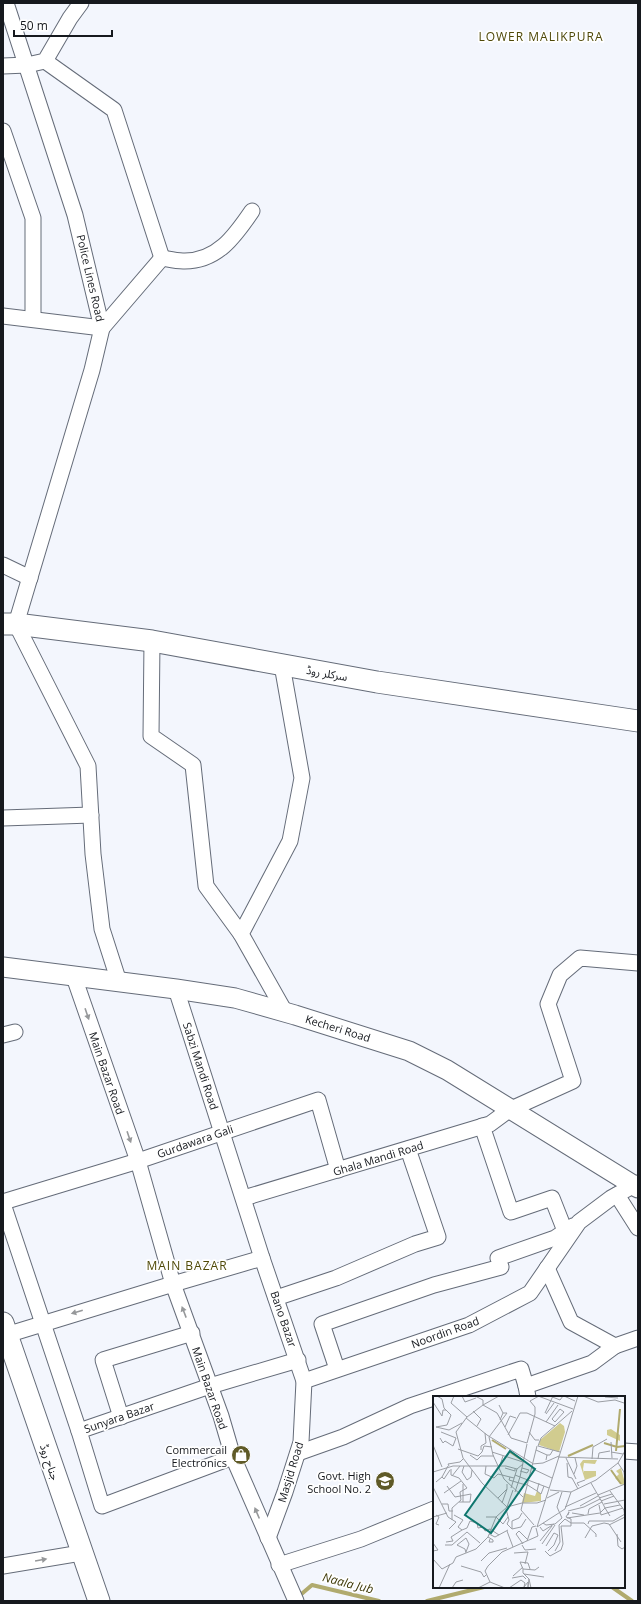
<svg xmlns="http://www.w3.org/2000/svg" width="641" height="1604" viewBox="0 0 641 1604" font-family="'Open Sans','Noto Sans Arabic',sans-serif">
  <rect width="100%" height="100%" fill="#f3f6fd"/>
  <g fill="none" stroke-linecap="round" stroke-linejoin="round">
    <g stroke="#b0aa6e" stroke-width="4">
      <path d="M612,1587L632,1601"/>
      <path d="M298,1597L312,1585L379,1601"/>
      <path d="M427,1601L484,1587"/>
    </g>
    <defs>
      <g id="minor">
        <path d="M6,3L75,215L102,328L92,370L16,624L88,766L93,854L102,929L119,982"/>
        <path d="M45,61L114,110L162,258"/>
        <path d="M3,66L27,65L45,61L70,18L81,3"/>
        <path d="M3,131L33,218V319"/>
        <path d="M162,258C168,259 176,261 183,261C217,262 235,236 252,211"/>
        <path d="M3,316L102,328L162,258"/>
        <path d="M3,565L30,578"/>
        <path d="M152,641L151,736L193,765L206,886L241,934"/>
        <path d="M282,665L302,778L290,841L241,934L285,1012"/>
        <path d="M3,818L91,815"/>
        <path d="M74,977L138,1161L173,1284L262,1258"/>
        <path d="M176,989L262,1258L304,1381L301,1442L285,1492L268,1538"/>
        <path d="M3,1035L15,1032"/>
        <path d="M482,1126L511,1212L552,1198L565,1231"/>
        <path d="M617,1195L638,1228"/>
        <path d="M244,1198L490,1124L509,1110L573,1081L548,1004L560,975L580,958L638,963"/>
        <path d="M3,1202L138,1161L318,1100L338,1170"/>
        <path d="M3,1204L79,1431"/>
        <path d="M547,1268L571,1322L615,1346L638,1338"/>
        <path d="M276,1298L336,1278L415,1244L438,1237L408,1149"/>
        <path d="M3,1336L173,1284L221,1416L233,1457L296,1601"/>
        <path d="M337,1369L322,1324L434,1285L501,1267L498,1258L555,1238L573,1226"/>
        <path d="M304,1381L469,1325L530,1293L579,1222L611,1198L638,1183"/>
        <path d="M437,1397L521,1369L526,1386"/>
        <path d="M528,1397L526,1386L592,1363L615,1346"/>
        <path d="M121,1417L103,1360L192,1333"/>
        <path d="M624,1451L638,1452"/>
        <path d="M298,1453L343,1437L410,1406L434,1398"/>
        <path d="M233,1457L102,1506L79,1431L210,1386L298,1360"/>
        <path d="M279,1565L361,1539L434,1509"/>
        <path d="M3,1566L81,1553"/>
      </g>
      <path id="tertiary" d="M3,967L176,989L235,998L295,1015L409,1051L447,1070L638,1188"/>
      <g id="secondary">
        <path d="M3,624H16L152,641L377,682L638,721"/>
        <path d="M3,1323L99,1601"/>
      </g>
    </defs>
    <use href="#minor" stroke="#656c79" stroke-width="17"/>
    <use href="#tertiary" stroke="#656c79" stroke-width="21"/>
    <use href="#secondary" stroke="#656c79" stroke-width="23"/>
    <use href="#minor" stroke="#fff" stroke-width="15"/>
    <use href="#tertiary" stroke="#fff" stroke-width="19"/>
    <use href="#secondary" stroke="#fff" stroke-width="21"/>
  </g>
  <defs><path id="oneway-solid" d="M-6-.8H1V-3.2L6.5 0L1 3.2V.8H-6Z"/></defs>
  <g fill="#96989a">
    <use href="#oneway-solid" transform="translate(87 1014) rotate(71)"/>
    <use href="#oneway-solid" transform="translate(129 1137) rotate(71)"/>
    <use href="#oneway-solid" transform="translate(77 1312) rotate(164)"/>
    <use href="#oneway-solid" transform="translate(184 1312) rotate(-111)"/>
    <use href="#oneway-solid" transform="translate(257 1513) rotate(-113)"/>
    <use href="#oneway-solid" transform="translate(41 1560) rotate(-10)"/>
  </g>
  <defs>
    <symbol id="shop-disc" viewBox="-11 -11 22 22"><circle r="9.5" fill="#5f5a27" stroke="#fff"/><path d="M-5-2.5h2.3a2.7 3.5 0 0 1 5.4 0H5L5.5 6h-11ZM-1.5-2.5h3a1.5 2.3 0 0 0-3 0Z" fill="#fff"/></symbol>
    <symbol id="school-disc" viewBox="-11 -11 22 22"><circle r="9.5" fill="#5f5a27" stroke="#fff"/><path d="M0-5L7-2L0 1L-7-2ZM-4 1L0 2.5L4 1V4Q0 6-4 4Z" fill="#fff"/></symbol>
  </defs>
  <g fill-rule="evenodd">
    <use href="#shop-disc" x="230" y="1444" width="22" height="22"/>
    <use href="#school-disc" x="374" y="1470" width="22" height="22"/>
  </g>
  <g text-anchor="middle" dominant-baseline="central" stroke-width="3.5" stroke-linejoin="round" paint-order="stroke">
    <g font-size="11" fill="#16191e" stroke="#fff">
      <text transform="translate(91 278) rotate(77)">Police Lines Road</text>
      <text transform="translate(327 673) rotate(10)">سرکلر روڈ</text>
      <text transform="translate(338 1028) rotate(17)">Kecheri Road</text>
      <text transform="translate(201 1066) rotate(72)">Sabzi Mandi Road</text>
      <text transform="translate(107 1073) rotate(71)">Main Bazar Road</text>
      <text transform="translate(195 1141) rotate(-19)">Gurdawara Gali</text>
      <text transform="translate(378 1158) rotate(-17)">Ghala Mandi Road</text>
      <text transform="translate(284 1319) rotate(71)">Bano Bazar</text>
      <text transform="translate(445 1332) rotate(-20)">Noordin Road</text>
      <text transform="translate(210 1388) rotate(71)">Main Bazar Road</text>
      <text transform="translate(119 1417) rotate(-19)">Sunyara Bazar</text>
      <text transform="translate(50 1462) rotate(71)">جناح روڈ</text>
      <text transform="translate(290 1472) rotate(-73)">Masjid Road</text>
    </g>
    <g font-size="11" fill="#16191e" stroke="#fff" text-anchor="end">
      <text x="227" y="1449">Commercail<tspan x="227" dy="13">Electronics</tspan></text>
      <text x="371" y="1475">Govt. High<tspan x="371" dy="13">School No. 2</tspan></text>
    </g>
    <g font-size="12" letter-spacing="1" fill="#4f4908" stroke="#fff">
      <text x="541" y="36">LOWER MALIKPURA</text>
      <text x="187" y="1265">MAIN BAZAR</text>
    </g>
    <g font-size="12" font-style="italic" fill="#3f3a09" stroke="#fff">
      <text transform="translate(348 1583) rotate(14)">Naala Jub</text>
    </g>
  </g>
  <g transform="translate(433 1396)">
    <rect width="192" height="192" fill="#f3f6fd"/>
    <path d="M127,27L131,30L132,36L126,56L106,49L107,44ZM104,95L108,98V105L89,107L91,97L102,100Z" fill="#d1cc8f"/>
    <path d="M188,72L192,87L189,89L182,82L186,78L183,75Z" fill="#d1cc8f"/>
    <path d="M178,33L187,39V45L174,39V34ZM150,64H164L162,68L151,67L150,73L151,77V75H163V80L152,84L147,68Z" fill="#d1cc8f"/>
    <path fill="none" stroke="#b0aa6e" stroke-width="2" d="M59,44L73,53M171,47L184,51L192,50M183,55L187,13M77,56L89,64M135,60L160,49M178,74L188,88"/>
    <path fill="none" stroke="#9b9ea4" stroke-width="1" d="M4,0L9,3L11,12L18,19L14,29L3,31L16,34L29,27M21,0L18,7L34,21M29,0L32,6L43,2M42,0L50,4V9M105,0L140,13M117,0L127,4L130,0M131,0L142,5M150,0L165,6L182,4L191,7M172,1L185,2M0,6L9,20L10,14H13M50,9L66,0M66,9L70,17L67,24M127,13L131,16L122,26L119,23ZM40,15L48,23L44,30M112,17L120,0M113,18L121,7M33,22L54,39L99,67M113,26L125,9M72,31L77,20L83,22M96,36L102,44H106M75,39L87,17H94L122,30M56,41L60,59L71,83L90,101M56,41L74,17H70M7,42L10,47L12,45L20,50L23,42L8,36M178,46L179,62M94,47L102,18V11L97,5L106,0M94,48L87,81L116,92M0,49L9,71M105,50L108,42L139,15M105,50L127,56M25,53L45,60L49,56L51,50L59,51M48,54V50L53,47L52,37M103,54L114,59M59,56L90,66M178,56L190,58M37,59L44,64L48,60H61M125,61L185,63M133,62L143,83M159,63L160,51L174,43M165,63L166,57L177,55M113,64L114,59H117L120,54M134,67L135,81L139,82L145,93M185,67L191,76L192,85M99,68L110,67L126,60M16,70L15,68L27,66L30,63M31,70L29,76L34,84L38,81L39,74M53,70L52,78L61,82L65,78L81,82M66,72L70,60M72,72L82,75V73M98,72L119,82M18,73V79L26,82L34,92L27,96L28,104L19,112V124M87,75L94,77L96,74L89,72M0,76L20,70H73L84,73M141,78L144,70L142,62M19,80L27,70M9,81L15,70M77,81L76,84L93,89M3,86L9,81L11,83L17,74M106,87L104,95L108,98L111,90M30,88V106M93,88L104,95M14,90L22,101L38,98L37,106H26M146,90L144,87L152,84M0,91L15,121L23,126L16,133M78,92L84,73L90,68M117,94L138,96L163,84L185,67L192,55M177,95L191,114L192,123M82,96L87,81L82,79M11,97L28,85M165,99L192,88M65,102L74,93V88M114,102L126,96M166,102L179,98M168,105L181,100M69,107L74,93M89,107H104L113,104M9,108H15L16,115H20M171,108L192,104M166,109L168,119L190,112M147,110L165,100M74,111L49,87L30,62L23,36L34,21L50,9L64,17L78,42L94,47M74,111L89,107M132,111L163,97M73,113L76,124L74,128L79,133L88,131L93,123M135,115L151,111L167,103M139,117L151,119M155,118L156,113L169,106L158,87M3,119L6,121L3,128L6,129M177,120L172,112L187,109M0,121L14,117M53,121H63L70,128L75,121M134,122L167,117L172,112L169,106M110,127L113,129L122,128L129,122L124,111L129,96M138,127H151L163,138V141M155,128L156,125H180L192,118M101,129L88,114L104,50M176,129L192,121M104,131L132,113L138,96M104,131L145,0M107,131L110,135L121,128M79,133V125L86,122L89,117M29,134L34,132L37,125L44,127L45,132L50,131L52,135L57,133L66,139M74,135L80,151M56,138L62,141L75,134M184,138L185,150L189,153L192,151M55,141L60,144V146H56L57,143M152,142L159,130L171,127L176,128L188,146M94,145L99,131L103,130M107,145L119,130M13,146L20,145L18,141L29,134L25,131L30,124L21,119M0,147L5,154L0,155M90,148L83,138L86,135L94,143M109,148L122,129M12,149H19L34,136L47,147M89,149L92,154L103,153M113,150L121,137L125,139L121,149L115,155M112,155L117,160L128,154L130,148L128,130H138V123L133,121L136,116L135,119M122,155L127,146L126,129L132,123L138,127M33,157L32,153L24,149L33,142L36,148L33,156M81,157L95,156L92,168M0,163L9,173L20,167L23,161L43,153L55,141L63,121L74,111L80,94M48,165L56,157L74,152M28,170L48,176L51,181L53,179M90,173L87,166L95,167L97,173M91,178L111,181M80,180L90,171M79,182L90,180L93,183M96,183L90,177V173L102,174L106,171M57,186L72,192M6,192L17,168M19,192L23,186L30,184M45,192L57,186L52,175L55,170L69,156L105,140L103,132M76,192L88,184L92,187L91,191L95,186V191L96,183L98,192"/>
    <path fill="#0f766e" fill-opacity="0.15" stroke="#0f766e" stroke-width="2" d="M77,55L102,73L58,137L32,119Z"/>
    <rect width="192" height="192" fill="none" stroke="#16191e" stroke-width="2"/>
  </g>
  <rect width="641" height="1604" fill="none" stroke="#16191e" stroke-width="8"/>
  <path d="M14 30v6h98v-6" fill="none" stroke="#16191e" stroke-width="2"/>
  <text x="20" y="30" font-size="12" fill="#16191e" stroke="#ffffff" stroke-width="3" paint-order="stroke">50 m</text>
</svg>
